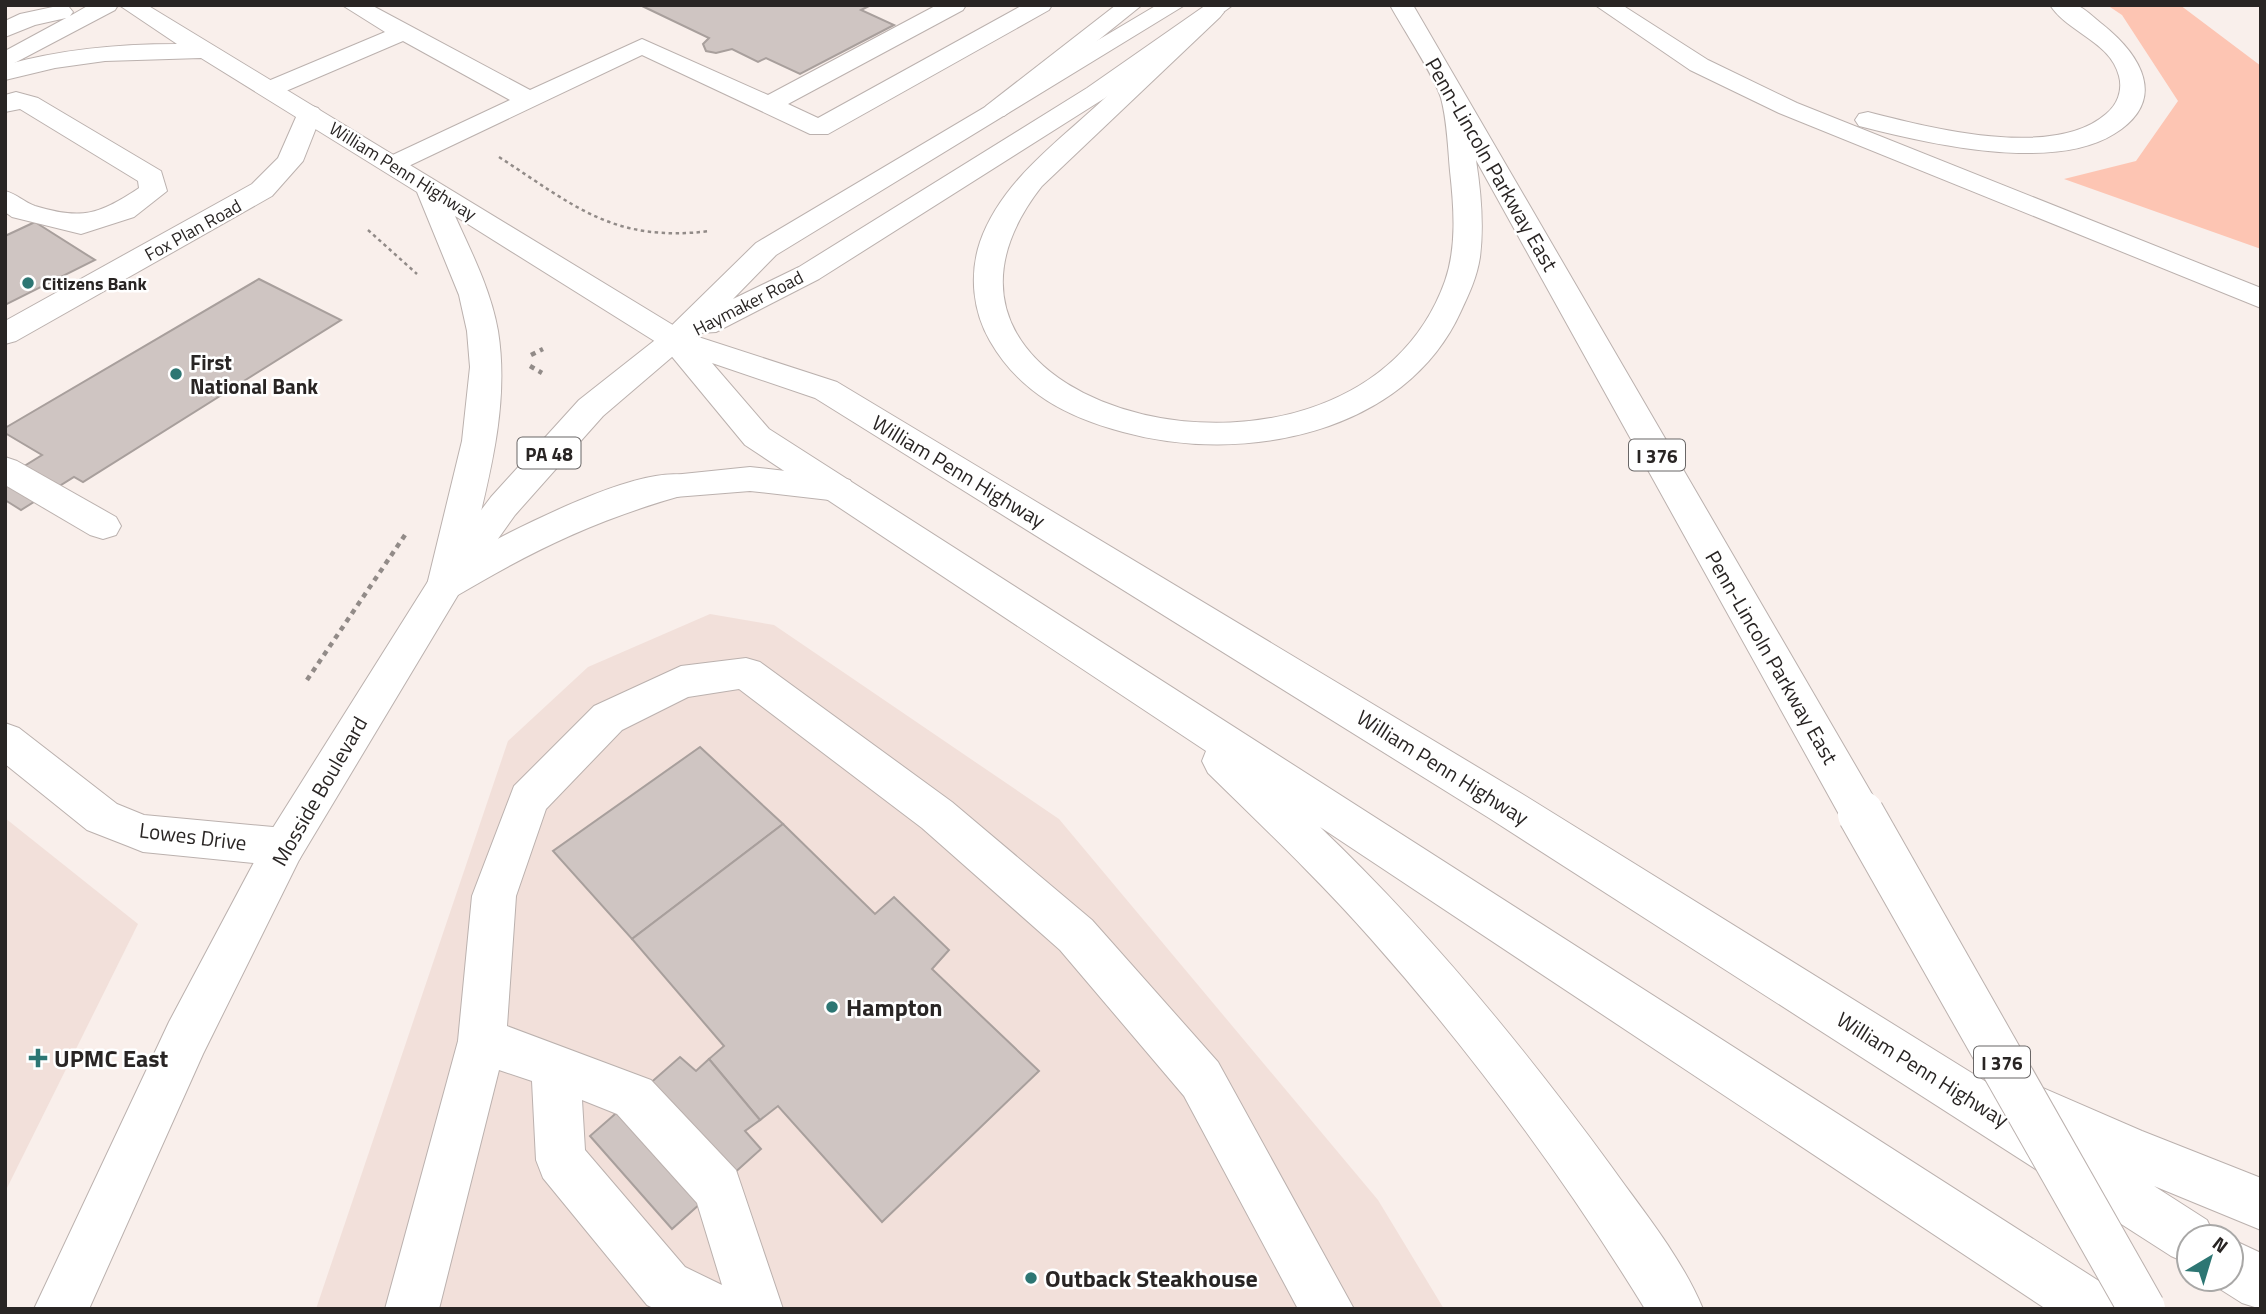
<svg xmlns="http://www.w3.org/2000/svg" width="2266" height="1314" viewBox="0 0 2266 1314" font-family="'Titillium Web',sans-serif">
  <rect width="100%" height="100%" fill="#f9efeb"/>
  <g fill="#f2e0da">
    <path d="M710,614L774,625L1059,819L1378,1200L1444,1309H316L508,741L588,667Z"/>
    <path d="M5,818L138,924L5,1192Z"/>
  </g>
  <path fill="#fdc5b3" d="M2107,5H2180L2261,66V249L2064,179L2136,161L2178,101L2122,15Z"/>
  <g fill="#cfc5c2" stroke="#a89f9c" stroke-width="2">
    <path d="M640,5H871L861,10L894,25L800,74L766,58L758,62L732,49L716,53L706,51L703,44L709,38Z"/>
    <path d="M35,222L95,260L5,305V236Z"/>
    <path d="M259,279L341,320L83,482L74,477L21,510L5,500V478L42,455L5,433V428Z"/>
    <path d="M700,747L783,824L632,939L553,851Z"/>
    <path d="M783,824L875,914L894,897L949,950L932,969L1039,1071L882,1222L778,1106L760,1120L709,1059L724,1046L632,939Z"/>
    <path d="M680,1057L696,1071L709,1059L760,1120L745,1131L761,1149L672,1229L590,1136Z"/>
  </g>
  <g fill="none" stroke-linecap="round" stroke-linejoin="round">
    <defs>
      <g id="minor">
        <path d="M62,5L69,7L73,12L70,16L89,5H118L115,10L5,68V51L66,18L35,25L5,37V21L20,14Z"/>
        <path d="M342,5H371L530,90L642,39L768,95L937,5H966L963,10L788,104L818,118L1023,5H1052L1049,10L828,134H810L642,55L394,173L384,171L381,165L384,159L510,100L403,41L279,94H261L257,89L261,84L385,32Z"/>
        <path d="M16,92L38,98L161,171L167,191L134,217L81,234L12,217L5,212V191C17,194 24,202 35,206C81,220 99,215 139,188L138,181L20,109L5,112V95Z"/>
        <path d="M309,105L318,108L322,113L303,161L272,196L16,341L5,344V321L252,184L278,158L300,108Z"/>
        <path d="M5,457L17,461L116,517L121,526L116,535L103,539L90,535L5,485Z"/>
        <path d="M746,658L760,662L952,802L1092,920L1218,1062L1354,1309H1298L1184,1096L1060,950L922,828L739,689L688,697L622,730L546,809L516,896L507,1026L651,1080L736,1170L783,1309H655L647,1305L543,1178L536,1160L532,1081L499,1070L439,1309H385L458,1041L472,896L514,786L594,706L681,666ZM582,1100L617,1114L697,1203L722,1285L685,1267L585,1150Z"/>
        <path d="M5,723L19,728L117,804L144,815L284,828L299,834L305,847L299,860L284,866L143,852L128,846L87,830L5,764Z"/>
      </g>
      <g id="major">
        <path d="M1157,5H1185L776,255L733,299L799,267L1087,88L1206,5H1233L1105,98L819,279L716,332L700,333L603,416L515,515L458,595L299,860L203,1054L89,1309H34L169,1022L269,834L432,575L491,497L579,400L664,333L756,243Z"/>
        <path d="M750,467L838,477L850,480L855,489L850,498L838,501L750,491L675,497L663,494L658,485L663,476Z"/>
      </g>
      <g id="highway">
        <path d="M119,5H147L686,333L837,382L1519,792L1996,1088L1998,1083L2015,1076L2142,1131L2261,1178V1230L2154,1186L2207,1220L2215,1237H2189V1264L2171,1256L1489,818L815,398L712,363L769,429L2113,1290L2121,1309H2046L1320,827C1428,930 1523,1046 1611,1166C1643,1211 1682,1258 1703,1309H1645C1565,1179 1472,1053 1371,939C1320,881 1263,827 1208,773L1202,761L1206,751L745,445L664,347L455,216C472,253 491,291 498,331C510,406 488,481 471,553C513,530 642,463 687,476L692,485L687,494C599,519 537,548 458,595L445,599L432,595L427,585L462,441L470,367L467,331L459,295L417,192L201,58L105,61L55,68L5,80V65C62,49 118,44 177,44Z"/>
        <path d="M1116,5H1142L1004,116H986L982,111L986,106Z"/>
        <path d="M1213,5L1224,12L1220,17L1042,186C862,415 1355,534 1445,281C1457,247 1454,207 1450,171C1448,148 1447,120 1441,98C1434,75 1403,29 1390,5H1413L1876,801L1882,814L1876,827L1861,832L1846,827L1476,160C1481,192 1484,225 1480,257C1477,277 1469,294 1461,311C1405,435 1242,465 1123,432C1067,417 1020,393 990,341C973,312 969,275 980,242C1000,185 1051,147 1094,108C1131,74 1167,41 1204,7Z"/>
        <path d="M1595,5H1622L1708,60L1797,103L2261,288V308L1779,113L1690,70Z"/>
        <path d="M2050,5C2057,5 2069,3 2076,5C2085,8 2095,19 2102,24C2141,55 2169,100 2114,134C2052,173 1925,143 1859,126L1855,120L1859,114L1868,112C1930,128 2053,160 2106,114C2117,105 2123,91 2119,76C2110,41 2068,33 2050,5Z"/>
        <path d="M2231,1239L2261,1253V1309L2242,1303L2212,1284L2210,1279H2231Z"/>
      </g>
    </defs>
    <use href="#minor" stroke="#bbb1ae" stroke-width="2"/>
    <use href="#major" stroke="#bbb1ae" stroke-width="2"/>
    <use href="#highway" stroke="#bbb1ae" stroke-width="2"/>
    <g stroke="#928b88" stroke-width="2.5" stroke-dasharray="3.5 3.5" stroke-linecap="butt">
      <path d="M499,157C575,206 613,243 710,231"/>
      <path d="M368,230L417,274"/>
    </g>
    <g stroke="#928b88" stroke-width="4.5" stroke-dasharray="5 5" stroke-linecap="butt">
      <path d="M531,355L543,349"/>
      <path d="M530,366L542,373"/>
      <path d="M307,680L407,532"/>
    </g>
    <use href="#minor" fill="#fff" fill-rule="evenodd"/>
    <use href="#major" fill="#fff" fill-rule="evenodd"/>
    <use href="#highway" fill="#fff" fill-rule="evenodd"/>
    <defs>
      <path id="highway-bridge" d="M1861,814L2142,1309"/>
    </defs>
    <use href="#highway-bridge" stroke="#bbb1ae" stroke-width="48" stroke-linecap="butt"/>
    <use href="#highway-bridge" stroke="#fff" stroke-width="46"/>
  </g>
  <g fill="#2d7673" stroke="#fff" stroke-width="2.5">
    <circle cx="28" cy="283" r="7"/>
    <circle cx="176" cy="374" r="7"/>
    <circle cx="832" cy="1007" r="7"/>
    <path d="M34.5 1047.5h7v7h7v7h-7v7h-7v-7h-7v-7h7z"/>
    <circle cx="1031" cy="1278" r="7"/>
  </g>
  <g text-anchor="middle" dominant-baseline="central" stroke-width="5" stroke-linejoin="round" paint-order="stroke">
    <g font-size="18" fill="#292524" stroke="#fff">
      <text transform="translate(403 171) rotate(32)">William Penn Highway</text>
      <text transform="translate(193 230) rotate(-29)">Fox Plan Road</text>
      <text transform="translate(748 303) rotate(-27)">Haymaker Road</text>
    </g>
    <g font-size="18" font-weight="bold" fill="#292524" stroke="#fff" text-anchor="start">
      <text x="42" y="283">Citizens Bank</text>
    </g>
    <g fill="#fff" stroke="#696666" stroke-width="2">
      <rect x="517.5" y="437.5" width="63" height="31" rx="5"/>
      <rect x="1629" y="439.5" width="56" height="31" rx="5"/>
      <rect x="1974" y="1046.5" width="56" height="31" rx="5"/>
    </g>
    <g font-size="19" font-weight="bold" fill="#292524">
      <text x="549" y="453">PA 48</text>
      <text x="1657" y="455">I 376</text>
      <text x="2002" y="1062">I 376</text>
    </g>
    <g font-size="21" fill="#292524" stroke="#fff">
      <text transform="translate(1492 164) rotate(60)">Penn-Lincoln Parkway East</text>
      <text transform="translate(959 471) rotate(31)">William Penn Highway</text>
      <text transform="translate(1772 657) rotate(60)">Penn-Lincoln Parkway East</text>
      <text transform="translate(1443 767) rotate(32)">William Penn Highway</text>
      <text transform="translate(319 791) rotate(-60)">Mosside Boulevard</text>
      <text transform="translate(193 836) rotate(7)">Lowes Drive</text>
      <text transform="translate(1923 1069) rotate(32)">William Penn Highway</text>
    </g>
    <g font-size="21" font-weight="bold" fill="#292524" stroke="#fff" text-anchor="start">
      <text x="190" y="362">First<tspan x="190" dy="24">National Bank</tspan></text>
    </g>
    <g font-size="24" font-weight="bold" fill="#292524" stroke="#fff" text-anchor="start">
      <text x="846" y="1007">Hampton</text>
      <text x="54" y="1058">UPMC East</text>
      <text x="1045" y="1278">Outback Steakhouse</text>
    </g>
  </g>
  <rect width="2266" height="1314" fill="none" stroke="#292524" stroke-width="14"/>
  <g transform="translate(2210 1258) rotate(38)"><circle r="33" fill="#ffffff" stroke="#a9a8a7" stroke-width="2"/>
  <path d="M0-5L12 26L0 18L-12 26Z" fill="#2d7673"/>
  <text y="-10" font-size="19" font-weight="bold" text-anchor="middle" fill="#292524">N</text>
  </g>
</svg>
